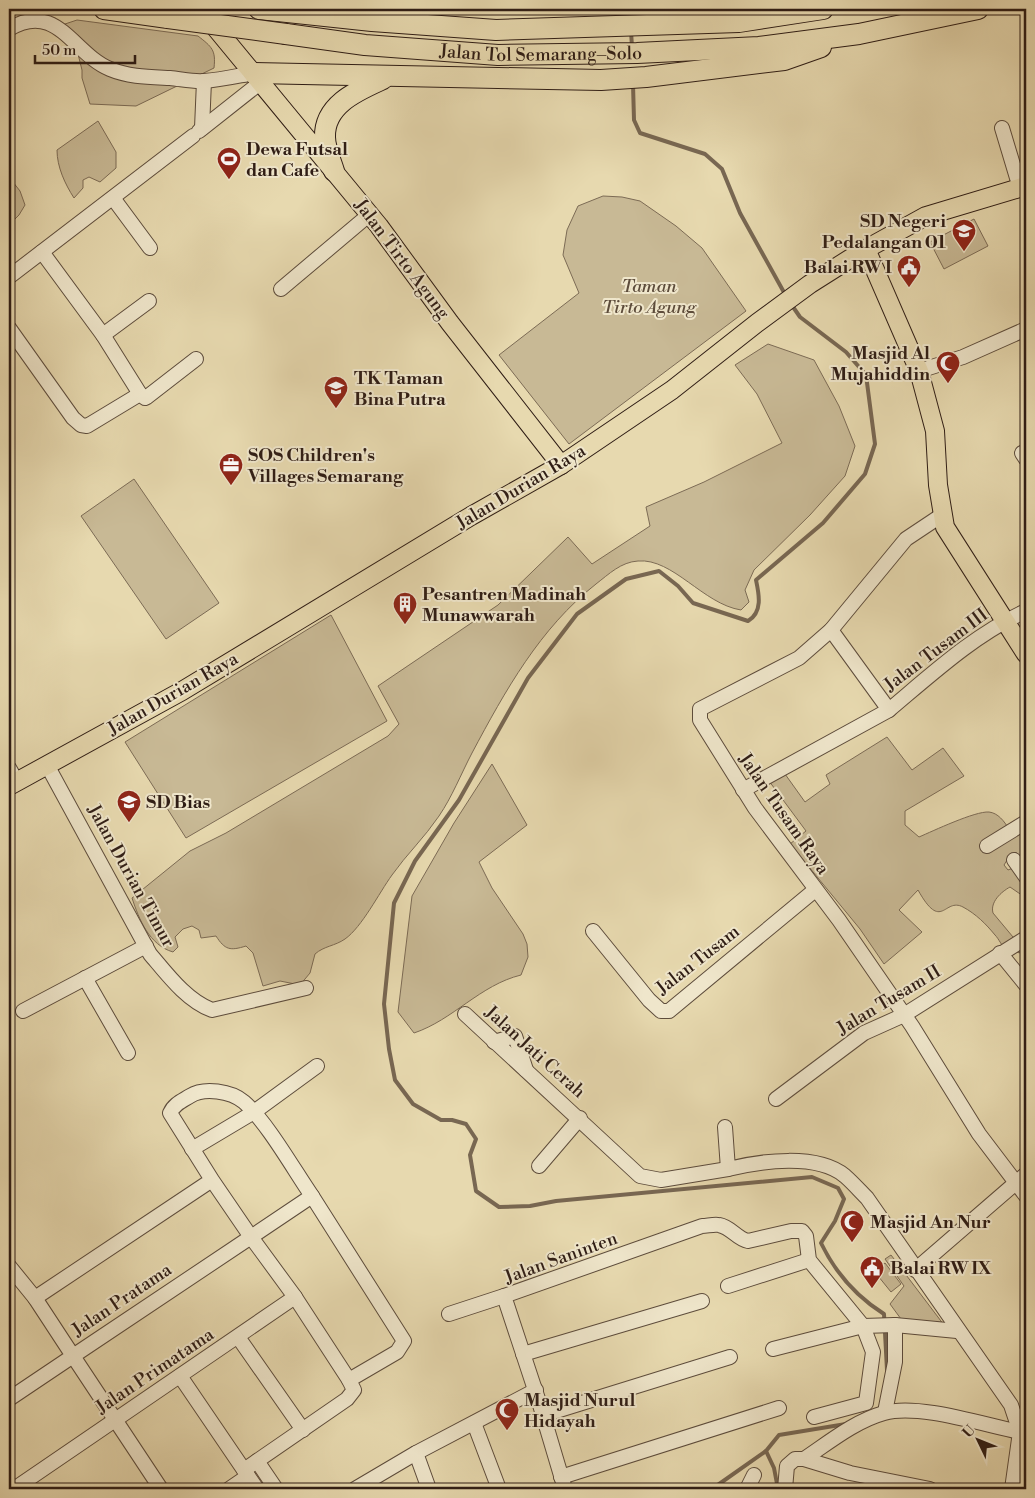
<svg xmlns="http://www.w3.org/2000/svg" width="1035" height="1498" viewBox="0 0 1035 1498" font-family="'Libre Bodoni',serif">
  <rect width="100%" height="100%" fill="#e7d9af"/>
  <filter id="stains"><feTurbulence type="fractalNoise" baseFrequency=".004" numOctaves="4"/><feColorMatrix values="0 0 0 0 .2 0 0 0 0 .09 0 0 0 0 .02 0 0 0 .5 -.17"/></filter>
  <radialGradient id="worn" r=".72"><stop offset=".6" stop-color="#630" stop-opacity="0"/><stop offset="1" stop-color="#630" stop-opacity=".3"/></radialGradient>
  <g fill="#c8b995" stroke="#7c6b55">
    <path d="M77,20L198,36C212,47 216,50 214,68L136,106L90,104L82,78V70L77,50L62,25Z"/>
    <path d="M98,121L116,152V168L100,182L89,177L83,180V188L74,198C65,184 57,167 57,150Z"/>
    <path d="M9,177L20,191L25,205L19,215L9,225Z"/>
    <path d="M603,196L622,197L640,201L676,226L702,248L746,311L569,444L499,355L579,293L563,255L567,230L578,206Z"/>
    <path d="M974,219L988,246L944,269L930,242Z"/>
    <path d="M768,344L814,360L839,406L855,446L845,476L810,515L754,570L745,590L749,602L741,610C703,604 673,558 638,561C621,562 609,574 596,584C540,628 505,691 472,753C461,774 452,797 439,816C425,837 406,855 392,875C379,893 362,927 345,939C335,946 324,946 315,954L310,973L300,985L280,981L263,986L253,953L246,946C230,951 225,950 216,936L201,938L199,930L192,926L183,929L175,937L178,947L173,952C149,945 139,919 132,898L190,851L226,833L388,736L399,724L378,686L498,605L568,537L592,564L650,526L646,507L704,482L782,443L757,394L735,365Z"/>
    <path d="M134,479L219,603L166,639L81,516Z"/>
    <path d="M331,615L387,721L186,838L125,742Z"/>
    <path d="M887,737L912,770L943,748L964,776L905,811V825L919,837C933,831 975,811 989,812C998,813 1004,821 1009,829L1026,827V852L1022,855L1009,857L1004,865L1008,870L1018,866L1026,869V898L1010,887C1001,892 990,902 993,913L1013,937L1015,938L1026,930V954C1021,952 1012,953 1007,950C1002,947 999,939 995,935C986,924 976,914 963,907C944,897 942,933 918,890L899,910L922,932L884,964L860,929L790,844L806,831L769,781L785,774L805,802L830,784L826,775Z"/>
    <path d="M492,764L527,825L479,862L492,888L523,934L527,944L528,957L521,975C480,985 453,1020 414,1033L398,1012L412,896L454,823Z"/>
    <path d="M891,1255L944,1325L901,1319L890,1304L904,1286L885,1259Z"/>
    <path d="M885,1263L901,1284L891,1292L874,1271Z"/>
  </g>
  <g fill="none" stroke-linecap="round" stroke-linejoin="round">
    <g stroke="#786752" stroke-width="4">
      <path d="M630,9V19"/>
      <path d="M631,31L632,47"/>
      <path d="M633,84L634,120L640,133L705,154L722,169L740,213L786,296"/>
      <path d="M791,304L800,317L846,352L866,375L875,444L865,474L823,523L756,580C759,594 763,612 748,621L693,603L678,586L659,571L626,579L577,614L528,678L459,800L415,861L394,903L384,1004L389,1049L395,1080L413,1104L441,1120H452L466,1124L476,1139L470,1155L476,1191L499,1207L530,1206L556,1201L812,1177L838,1188L844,1199L835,1221L821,1243C835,1272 857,1297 884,1314L887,1370"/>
      <path d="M766,1451L774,1468L778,1489"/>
      <path d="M712,1489L766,1451L779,1435L846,1424"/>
    </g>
    <defs>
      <g id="minor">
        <path d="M9,29C57,0 73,54 110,69C129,77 149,77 170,78C181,79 193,82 204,81C220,80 237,76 254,73"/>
        <path d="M202,128L204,81"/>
        <path d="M1002,128L1020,188"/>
        <path d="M199,131L261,82"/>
        <path d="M113,198L150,248"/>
        <path d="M9,277L193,136"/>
        <path d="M281,289L370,214"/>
        <path d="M9,328L73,418L81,425L87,426L140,394L103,335L42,252"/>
        <path d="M103,335L149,301"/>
        <path d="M919,371L963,357L1026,329"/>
        <path d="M140,394L145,398L147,397L196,359"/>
        <path d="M1022,453L1026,459"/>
        <path d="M942,515L906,539L831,630L799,658L700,709V720L755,808L839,920L912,1026L979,1134L1026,1196"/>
        <path d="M889,710C932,674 975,634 1026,611"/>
        <path d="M47,765L150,954C167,974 187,1001 212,1010L306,988"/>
        <path d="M9,768L17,782"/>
        <path d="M743,790L889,710L831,630"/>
        <path d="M987,846L1026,822"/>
        <path d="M1014,860L1026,877"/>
        <path d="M593,931L649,1000L661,1011H669L815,890"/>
        <path d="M1000,953L1026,985"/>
        <path d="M85,978L128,1053"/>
        <path d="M23,1011L146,946"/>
        <path d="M465,1014L640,1176L661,1180L728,1169"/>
        <path d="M494,1042L515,1036L526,1070"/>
        <path d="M776,1099L864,1033L904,1015L1026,938"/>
        <path d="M725,1127L728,1169C761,1161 817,1153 845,1176C853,1183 860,1191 867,1198L1011,1405L1020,1432L1012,1489"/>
        <path d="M192,1149L254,1112L317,1066"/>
        <path d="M539,1166L580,1118"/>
        <path d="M9,1266L35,1298L73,1356L9,1399"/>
        <path d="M915,1270L1026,1174"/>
        <path d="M728,1286L809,1260"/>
        <path d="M35,1298L212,1180L251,1237L312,1196C294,1170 267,1122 244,1102C231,1091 204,1087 190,1096C182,1101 174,1104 170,1113L212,1180"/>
        <path d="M449,1314L504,1296"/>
        <path d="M238,1337L303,1430"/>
        <path d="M773,1349L863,1326L895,1325L957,1331"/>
        <path d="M523,1354L702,1301"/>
        <path d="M180,1376L248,1476L229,1489"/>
        <path d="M885,1412L895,1362V1325"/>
        <path d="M543,1415L730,1357"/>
        <path d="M474,1423L499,1489"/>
        <path d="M416,1453L429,1489"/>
        <path d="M804,1459C828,1443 855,1421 884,1413C918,1403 984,1425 1020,1432"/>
        <path d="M257,1461L276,1489"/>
        <path d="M244,1470L347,1399L354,1390L349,1380L397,1352L404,1341L312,1196"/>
        <path d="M248,1476L257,1489"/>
        <path d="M561,1477L779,1408"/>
        <path d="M14,1489L295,1297"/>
        <path d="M161,1489L73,1356L251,1237L295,1297L349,1380"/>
        <path d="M355,1489L416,1453L536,1390"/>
        <path d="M565,1489L540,1405L504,1296L702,1226C707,1226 714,1224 719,1225C731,1227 737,1239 748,1241L791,1231H802L806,1236L809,1260L863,1326L873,1352L866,1403L814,1417"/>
        <path d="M747,1489L754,1475"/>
        <path d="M785,1489L787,1466L795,1459H804L850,1473L930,1489"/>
      </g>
      <g id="major">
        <path d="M200,9L379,226L450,323L561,465"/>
        <path d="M866,249L919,371L935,431L938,485L945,527L1026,654"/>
        <path d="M9,786L182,691L471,516L561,465L672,390L757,323L810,284L859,253L926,216L1026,186"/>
      </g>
      <g id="highway">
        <path d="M104,9L168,18"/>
        <path d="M259,9L372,21L496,30L739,22L823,9"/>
        <path id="s1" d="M286,34L365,45L498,55L637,53L759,47L859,34L978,9"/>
        <path d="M254,73L601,80L646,77L784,60L821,47"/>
        <path d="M334,171C331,161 325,148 325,137C324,104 359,90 383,79"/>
      </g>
    </defs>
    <use href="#minor" stroke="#5d4c3c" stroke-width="16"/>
    <use href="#major" stroke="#2f1d15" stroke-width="20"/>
    <use href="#highway" stroke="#2f1d15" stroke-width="22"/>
    <use href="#minor" stroke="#efe6cb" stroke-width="14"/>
    <use href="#major" stroke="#e7d9af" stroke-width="18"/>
    <use href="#highway" stroke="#e7d9af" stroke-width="20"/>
    <defs>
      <path id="highway-bridge" d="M168,18L286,34"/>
    </defs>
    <use href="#highway-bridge" stroke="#2f1d15" stroke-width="22" stroke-linecap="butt"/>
    <use href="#highway-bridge" stroke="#e7d9af" stroke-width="20"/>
  </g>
  <defs>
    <symbol id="stadium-pin" viewBox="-11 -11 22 30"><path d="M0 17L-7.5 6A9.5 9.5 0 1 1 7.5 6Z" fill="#8f2418" stroke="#efe6cb"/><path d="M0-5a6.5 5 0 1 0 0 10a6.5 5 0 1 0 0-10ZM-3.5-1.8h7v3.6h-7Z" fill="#fff"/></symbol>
    <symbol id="school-pin" viewBox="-11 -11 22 30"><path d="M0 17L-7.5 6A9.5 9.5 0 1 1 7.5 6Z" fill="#8f2418" stroke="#efe6cb"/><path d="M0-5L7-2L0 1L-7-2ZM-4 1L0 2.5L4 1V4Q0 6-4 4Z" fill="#fff"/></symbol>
    <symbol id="civic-pin" viewBox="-11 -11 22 30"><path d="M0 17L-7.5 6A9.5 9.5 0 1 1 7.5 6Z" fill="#8f2418" stroke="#efe6cb"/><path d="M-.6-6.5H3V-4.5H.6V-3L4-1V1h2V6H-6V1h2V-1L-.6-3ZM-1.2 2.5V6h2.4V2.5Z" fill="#fff"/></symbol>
    <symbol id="mosque-pin" viewBox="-11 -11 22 30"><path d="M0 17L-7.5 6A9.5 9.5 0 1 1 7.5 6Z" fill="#8f2418" stroke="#efe6cb"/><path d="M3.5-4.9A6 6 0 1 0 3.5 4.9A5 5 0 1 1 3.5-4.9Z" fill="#fff"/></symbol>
    <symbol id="office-pin" viewBox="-11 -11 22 30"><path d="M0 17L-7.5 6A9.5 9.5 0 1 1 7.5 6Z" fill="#8f2418" stroke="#efe6cb"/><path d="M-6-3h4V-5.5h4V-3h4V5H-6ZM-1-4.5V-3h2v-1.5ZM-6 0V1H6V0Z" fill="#fff"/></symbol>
    <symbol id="building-pin" viewBox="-11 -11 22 30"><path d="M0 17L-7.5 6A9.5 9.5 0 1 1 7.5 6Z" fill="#8f2418" stroke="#efe6cb"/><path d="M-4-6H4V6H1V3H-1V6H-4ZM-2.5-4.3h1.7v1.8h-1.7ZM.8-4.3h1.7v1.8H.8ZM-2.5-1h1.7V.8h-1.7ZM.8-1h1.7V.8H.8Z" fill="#fff"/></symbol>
  </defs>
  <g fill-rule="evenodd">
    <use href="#stadium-pin" x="215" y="145" width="28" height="38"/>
    <use href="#school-pin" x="950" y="217" width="28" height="38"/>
    <use href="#civic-pin" x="895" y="253" width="28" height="38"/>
    <use href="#mosque-pin" x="934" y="349" width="28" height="38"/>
    <use href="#school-pin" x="322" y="374" width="28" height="38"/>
    <use href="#office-pin" x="217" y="451" width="28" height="38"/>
    <use href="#building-pin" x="391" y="590" width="28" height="38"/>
    <use href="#school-pin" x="115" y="788" width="28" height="38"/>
    <use href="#mosque-pin" x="838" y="1208" width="28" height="38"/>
    <use href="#civic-pin" x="858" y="1254" width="28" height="38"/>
    <use href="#mosque-pin" x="493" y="1396" width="28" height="38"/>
  </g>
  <g text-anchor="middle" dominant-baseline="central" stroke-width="4" stroke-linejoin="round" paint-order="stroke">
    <g font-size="18" fill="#2f1d15" stroke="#efe6cb">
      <text stroke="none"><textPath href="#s1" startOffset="256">Jalan Tol Semarang–Solo</textPath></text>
      <text transform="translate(402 259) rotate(53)">Jalan Tirto Agung</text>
      <text transform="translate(521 487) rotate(-31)">Jalan Durian Raya</text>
      <text transform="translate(936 650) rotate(-37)">Jalan Tusam III</text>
      <text transform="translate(173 694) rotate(-30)">Jalan Durian Raya</text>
      <text transform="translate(784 814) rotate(55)">Jalan Tusam Raya</text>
      <text transform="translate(131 876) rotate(61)">Jalan Durian Timur</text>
      <text transform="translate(698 960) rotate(-38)">Jalan Tusam</text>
      <text transform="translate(889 1000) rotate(-31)">Jalan Tusam II</text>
      <text transform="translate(535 1052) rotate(42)">Jalan Jati Cerah</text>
      <text transform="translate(561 1258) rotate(-20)">Jalan Saninten</text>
      <text transform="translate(122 1300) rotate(-34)">Jalan Pratama</text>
      <text transform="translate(155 1371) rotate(-34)">Jalan Primatama</text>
    </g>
    <g font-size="18" font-weight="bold" fill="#2f1d15" stroke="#efe6cb" text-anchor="start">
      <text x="246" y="149">Dewa Futsal<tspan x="246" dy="21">dan Cafe</tspan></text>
      <text x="946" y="221" text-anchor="end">SD Negeri<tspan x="946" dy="21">Pedalangan 01</tspan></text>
      <text x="892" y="267" text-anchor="end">Balai RW I</text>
      <text x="930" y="353" text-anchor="end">Masjid Al<tspan x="930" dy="21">Mujahiddin</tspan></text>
      <text x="354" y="378">TK Taman<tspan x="354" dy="21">Bina Putra</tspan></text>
      <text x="248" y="455">SOS Children's<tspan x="248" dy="21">Villages Semarang</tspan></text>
      <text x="422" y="594">Pesantren Madinah<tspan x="422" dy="21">Munawwarah</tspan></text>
      <text x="146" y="802">SD Bias</text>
      <text x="870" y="1222">Masjid An Nur</text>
      <text x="890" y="1268">Balai RW IX</text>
      <text x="524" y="1400">Masjid Nurul<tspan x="524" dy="21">Hidayah</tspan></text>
    </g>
    <g font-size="18" font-style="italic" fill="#5d4c3b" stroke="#efe6cb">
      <text x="649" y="286">Taman<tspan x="649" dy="21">Tirto Agung</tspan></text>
    </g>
  </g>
  <rect width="1035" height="1498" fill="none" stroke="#e7d9af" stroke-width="30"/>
  <rect x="10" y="10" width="1015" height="1478" fill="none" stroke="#2f1d15" stroke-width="2.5"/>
  <rect x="15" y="15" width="1005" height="1468" fill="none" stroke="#2f1d15"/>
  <g transform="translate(978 1440) rotate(313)" stroke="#efe6cb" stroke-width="4" paint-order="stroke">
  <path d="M0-4L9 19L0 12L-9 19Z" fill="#2f1d15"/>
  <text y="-8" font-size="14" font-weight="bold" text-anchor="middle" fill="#2f1d15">U</text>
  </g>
  <path d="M35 55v8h100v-8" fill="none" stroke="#2f1d15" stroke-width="2.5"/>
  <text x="42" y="55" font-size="15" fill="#2f1d15" stroke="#efe6cb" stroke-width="4" paint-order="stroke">50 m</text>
  <rect width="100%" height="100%" filter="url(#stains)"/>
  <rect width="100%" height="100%" fill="url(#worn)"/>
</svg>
